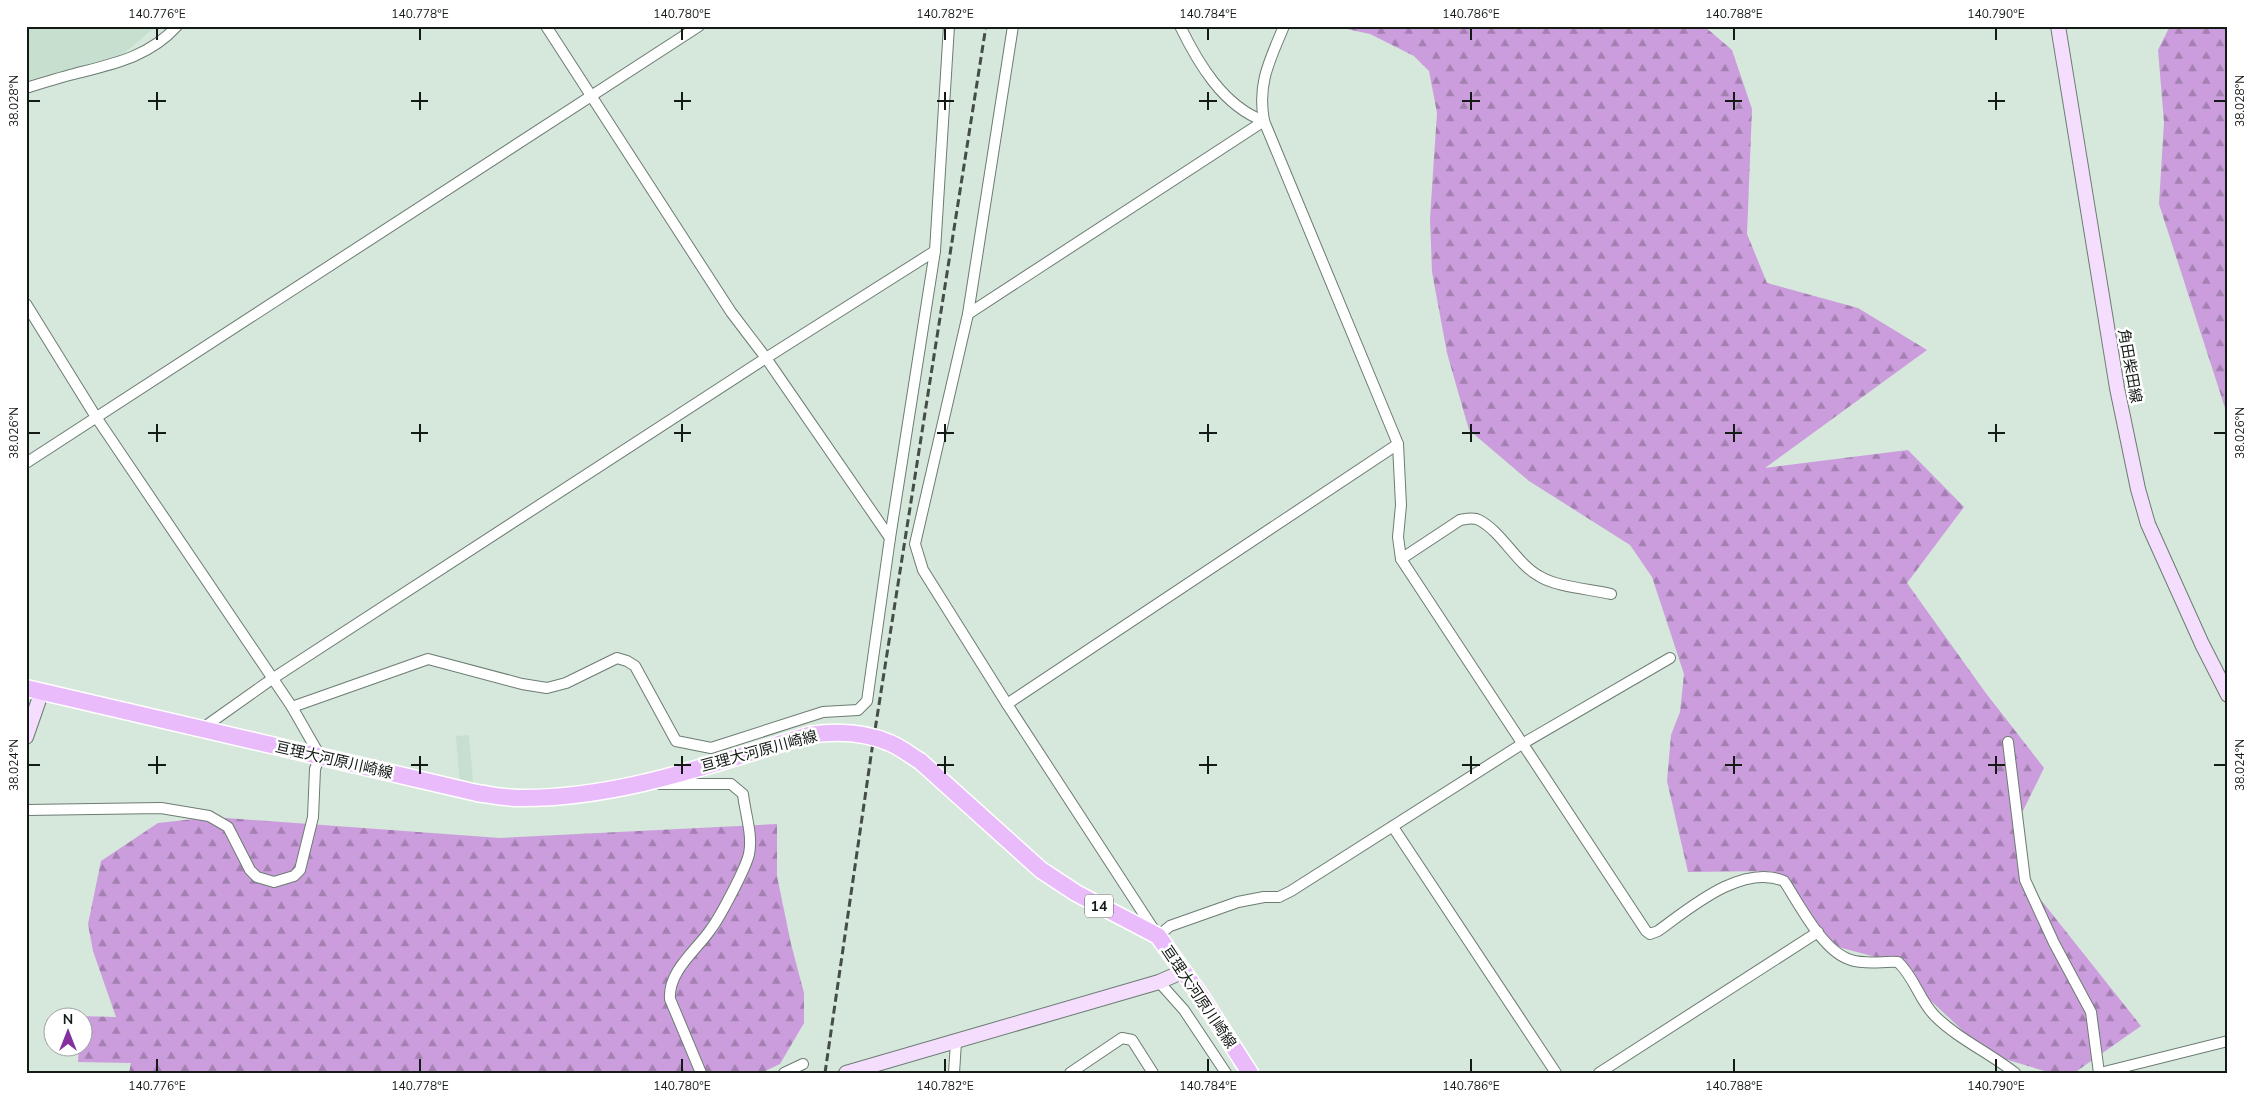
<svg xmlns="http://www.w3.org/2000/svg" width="2254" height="1099" viewBox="0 0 2254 1099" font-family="'Nunito Sans','Noto Sans JP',sans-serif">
  <defs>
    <pattern id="forest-firs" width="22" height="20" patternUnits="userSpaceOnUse" patternTransform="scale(1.25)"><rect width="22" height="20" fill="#cb9ddc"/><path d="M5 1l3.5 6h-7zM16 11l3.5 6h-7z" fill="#a47fb1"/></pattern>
  </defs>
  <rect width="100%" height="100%" fill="#d6e7dc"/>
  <g fill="#c6dfce">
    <path d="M26,26H156L122,55L26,81Z"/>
    <path d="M469,735L473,782L460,783L456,736Z"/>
  </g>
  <g fill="url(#forest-firs)">
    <path d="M1333,26H1704L1732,50L1752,109L1747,234L1767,283L1858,308L1927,350L1765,468L1908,450L1964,507L1907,583L1985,692L2044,768L2014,829L2025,880L2141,1026L2074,1073H2051L1988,1054L1887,960L1823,943L1772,871L1688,872L1667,781L1671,735L1680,712L1684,674L1652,577L1630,545L1529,481L1469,430L1447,353L1432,272L1430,218L1437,113L1429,71L1414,56L1370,34Z"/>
    <path d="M2170,26H2228V417L2159,204L2164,122L2158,50Z"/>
    <path d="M213,817L500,838L777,824V876L791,944L804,993V1023L780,1064L761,1073H129L131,1063L78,1062L79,1047L82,1046V1016H79L116,1017L93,951L88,924L101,861L158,823Z"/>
  </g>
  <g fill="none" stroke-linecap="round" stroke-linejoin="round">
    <defs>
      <g id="street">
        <path d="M546,26L731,312L766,358L890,538"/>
        <path d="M1013,26L968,314L915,544L923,570L1007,704L1158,936L1170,926L1238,902L1264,897H1279L1291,891L1522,744L1670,658"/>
        <path d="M1180,26C1198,63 1223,106 1264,121"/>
        <path d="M1284,26C1270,60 1257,83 1264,121L1398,444L1401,505L1398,537L1401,559L1646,931L1650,934L1658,931C1690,908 1742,863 1784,881C1800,905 1823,952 1851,960C1866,965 1883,961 1898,962C1915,978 1919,1000 1935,1016C1958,1039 1990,1053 2015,1073"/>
        <path d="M26,88C42,83 58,78 74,74C113,64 149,57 177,26"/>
        <path d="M26,304L96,417L292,707L320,756L315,769L313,817L300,870L294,876L274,882L257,877L250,870L228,827L209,816L161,808L26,810"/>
        <path d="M968,314L1264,121"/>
        <path d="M26,463L699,26"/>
        <path d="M1401,559L1460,520C1466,519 1473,517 1479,520C1502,532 1516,563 1539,576C1556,587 1590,589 1611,594"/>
        <path d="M1007,704L1398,444"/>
        <path d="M292,707L428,659L522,684L547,688L566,683L617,658L627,661L635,666L676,741L711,748L823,712L858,710L867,701L890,538L935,251L949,26"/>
        <path d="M200,730L272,679L766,358L935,251"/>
        <path d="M2008,742L2025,880L2054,943L2091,1012L2099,1073"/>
        <path d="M660,784H731L743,794C745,813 753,835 749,854C746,868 720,917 711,929C696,951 668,971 670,999L701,1073"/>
        <path d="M1393,827L1556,1073"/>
        <path d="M1159,982L1184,1010L1226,1073"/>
        <path d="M784,1073L803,1064"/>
        <path d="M954,1073L956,1042"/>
        <path d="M1070,1073L1122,1038L1132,1040L1153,1073"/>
        <path d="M1599,1073L1818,932"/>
        <path d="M2100,1073L2228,1041"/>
      </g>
      <g id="secondary">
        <path d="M2058,26L2117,388L2138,489L2148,524L2202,644L2228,695"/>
        <path d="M26,737L42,691"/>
        <path d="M846,1073L1159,982L1184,971"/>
      </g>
      <g id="primary">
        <path d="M26,688L477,793C491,795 505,798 519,798C619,799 714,763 809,735"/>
        <path d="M920,761L1041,870L1076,893L1158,936L1200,995L1250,1073"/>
      </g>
    </defs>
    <use href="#street" stroke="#6c7c72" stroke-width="12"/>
    <use href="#secondary" stroke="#6c7c72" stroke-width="16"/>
    <use href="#primary" stroke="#fff" stroke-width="19"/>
    <use href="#street" stroke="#fff" stroke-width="10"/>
    <use href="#secondary" stroke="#f4ddfd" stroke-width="14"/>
    <use href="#primary" stroke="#eabbfb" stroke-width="16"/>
    <path stroke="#444d47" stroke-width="3" stroke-dasharray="8 4" stroke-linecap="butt" d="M825,1073L872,749L986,26"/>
    <defs>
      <path id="primary-bridge" d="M809,735C836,731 865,732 890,743C900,747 910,755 920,761"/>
    </defs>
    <use href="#primary-bridge" stroke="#fff" stroke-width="19" stroke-linecap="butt"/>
    <use href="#primary-bridge" stroke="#eabbfb" stroke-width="16"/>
  </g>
  <path fill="none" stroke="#141a16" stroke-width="2" d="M157,28V40M420,28V40M682,28V40M945,28V40M1208,28V40M1471,28V40M1734,28V40M1996,28V40M157,92V110M420,92V110M682,92V110M945,92V110M1208,92V110M1471,92V110M1734,92V110M1996,92V110M28,101H40M148,101H166M411,101H428M674,101H691M937,101H954M1199,101H1217M1462,101H1480M1725,101H1742M1988,101H2005M2214,101H2226M157,424V442M420,424V442M682,424V442M945,424V442M1208,424V442M1471,424V442M1734,424V442M1996,424V442M28,433H40M148,433H166M411,433H428M674,433H691M937,433H954M1199,433H1217M1462,433H1480M1725,433H1742M1988,433H2005M2214,433H2226M157,756V774M420,756V774M682,756V774M945,756V774M1208,756V774M1471,756V774M1734,756V774M1996,756V774M28,765H40M148,765H166M411,765H428M674,765H691M937,765H954M1199,765H1217M1462,765H1480M1725,765H1742M1988,765H2005M2214,765H2226M157,1059V1072M420,1059V1072M682,1059V1072M945,1059V1072M1208,1059V1072M1471,1059V1072M1734,1059V1072M1996,1059V1072"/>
  <g text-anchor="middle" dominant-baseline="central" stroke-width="5" stroke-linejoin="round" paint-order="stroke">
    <rect fill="#fff" stroke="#5a5f5c" stroke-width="1" x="1085" y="894.5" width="28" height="23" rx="4"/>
    <g font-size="14" font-weight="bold" fill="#141a16">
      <text x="1099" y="906">14</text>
    </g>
    <g font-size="15" fill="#141a16" stroke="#fff">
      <text transform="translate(2130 366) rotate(80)">角田柴田線</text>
      <text transform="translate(759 751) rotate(-15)">亘理大河原川崎線</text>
      <text transform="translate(334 760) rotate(13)">亘理大河原川崎線</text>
      <text transform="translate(1199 997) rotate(56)">亘理大河原川崎線</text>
    </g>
  </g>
  <rect width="2254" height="1099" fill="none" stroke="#ffffff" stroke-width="55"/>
  <g transform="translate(68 1032)"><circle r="24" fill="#ffffff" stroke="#a1a3a2"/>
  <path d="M0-4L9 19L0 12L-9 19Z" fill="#84319f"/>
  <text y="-8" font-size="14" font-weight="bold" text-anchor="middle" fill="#141a16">N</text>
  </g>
  <rect x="28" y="28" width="2198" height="1044" fill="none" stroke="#141a16" stroke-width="2"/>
  <g font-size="12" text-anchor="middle" fill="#141a16">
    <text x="157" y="18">140.776°E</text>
    <text x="420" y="18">140.778°E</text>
    <text x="682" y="18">140.780°E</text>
    <text x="945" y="18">140.782°E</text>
    <text x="1208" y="18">140.784°E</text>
    <text x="1471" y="18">140.786°E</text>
    <text x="1734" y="18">140.788°E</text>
    <text x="1996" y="18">140.790°E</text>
    <text transform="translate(14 101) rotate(-90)" y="4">38.028°N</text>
    <text transform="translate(2240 101) rotate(-90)" y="4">38.028°N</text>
    <text transform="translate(14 433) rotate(-90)" y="4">38.026°N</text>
    <text transform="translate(2240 433) rotate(-90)" y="4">38.026°N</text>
    <text transform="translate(14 765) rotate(-90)" y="4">38.024°N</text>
    <text transform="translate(2240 765) rotate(-90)" y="4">38.024°N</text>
    <text x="157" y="1090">140.776°E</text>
    <text x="420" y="1090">140.778°E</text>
    <text x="682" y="1090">140.780°E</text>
    <text x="945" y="1090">140.782°E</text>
    <text x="1208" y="1090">140.784°E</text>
    <text x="1471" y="1090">140.786°E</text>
    <text x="1734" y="1090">140.788°E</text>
    <text x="1996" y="1090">140.790°E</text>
  </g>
</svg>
